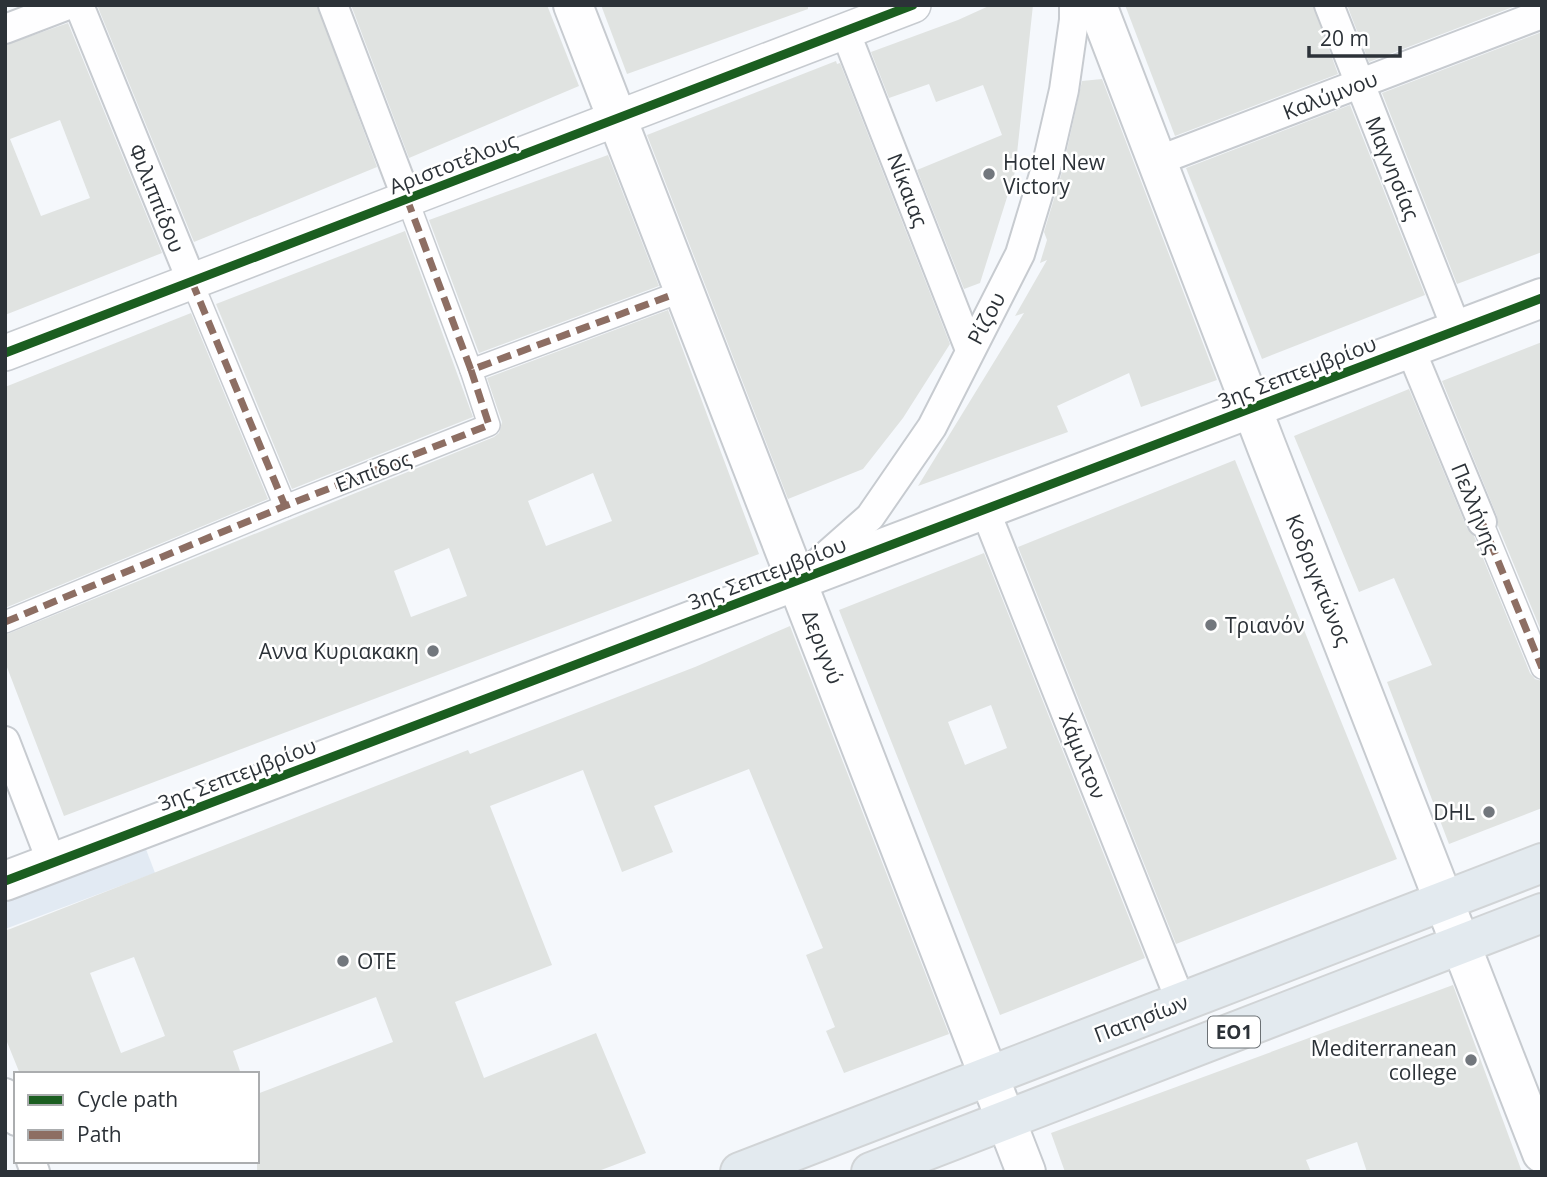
<svg xmlns="http://www.w3.org/2000/svg" width="1547" height="1177" viewBox="0 0 1547 1177" font-family="'Open Sans',sans-serif">
  <rect width="100%" height="100%" fill="#f5f8fc"/>
  <path fill="#e2eaf3" d="M135,820L155,873L5,929V868Z"/>
  <g fill="#e0e3e1" fill-rule="evenodd">
    <path d="M97,5H317L377,167L194,242Z"/>
    <path d="M351,5H547L579,86L409,158Z"/>
    <path d="M601,5H808V9L627,74Z"/>
    <path d="M991,5H1033L1015,172L980,283L964,289L917,170L1002,135L983,85L936,102L929,84L889,98L871,52L958,20Z"/>
    <path d="M1125,5H1313L1338,74L1175,136Z"/>
    <path d="M1347,5H1518L1369,62Z"/>
    <path d="M68,23L162,253L5,315V45ZM60,120L90,198L41,216L10,139Z"/>
    <path d="M1542,32V252L1457,284L1382,93Z"/>
    <path d="M836,61L837,64L840,63L950,344L903,418L863,469L788,499L647,135Z"/>
    <path d="M1102,79L1217,380L1141,407L1129,373L1057,406L1068,432L918,486L1024,313L1015,316L1047,260L1040,263L1047,240L1044,232L1062,172L1082,81Z"/>
    <path d="M1350,105L1425,295L1262,359L1186,168Z"/>
    <path d="M608,155L659,286L479,353L429,220Z"/>
    <path d="M405,231L473,417L292,489L216,304Z"/>
    <path d="M668,310L759,554L64,816L5,662V635L494,437L499,433L502,422L487,378ZM593,473L612,521L546,546L528,501ZM449,548L467,596L411,617L394,571Z"/>
    <path d="M191,313L268,499L5,608V387Z"/>
    <path d="M1542,342V633L1498,526L1497,516L1442,381Z"/>
    <path d="M1409,389L1467,528L1474,536L1530,673L1535,679L1542,681V808L1449,844L1387,682L1432,665L1394,578L1359,592L1294,436Z"/>
    <path d="M1235,460L1397,859L1176,944L1018,547Z"/>
    <path d="M984,553L1145,958L1000,1015L839,610ZM991,705L1007,748L965,765L948,722Z"/>
    <path d="M790,626L949,1034L844,1073L826,1031L835,1027L806,955L823,948L749,769L654,806L673,852L622,872L583,770L490,806L552,965L455,1002L484,1078L596,1033L646,1153L596,1172H257V1094L393,1042L376,997L233,1051L241,1074H20L5,1037V931L468,750L470,754L695,667ZM134,957L165,1036L121,1053L90,973Z"/>
    <path d="M1453,985L1522,1172H1367L1357,1142L1306,1160L1311,1172H1065L1051,1133Z"/>
  </g>
  <g fill="none" stroke-linecap="round" stroke-linejoin="round">
    <defs>
      <g id="pedestrian">
        <path d="M407,199L471,370"/>
        <path d="M192,282L285,506"/>
        <path d="M1482,522L1542,668"/>
        <path d="M5,622L285,506L489,425L471,370L672,295"/>
      </g>
      <g id="minor">
        <path d="M79,5L192,282"/>
        <path d="M333,5L407,199"/>
        <path d="M1329,5L1457,330"/>
        <path d="M5,29L68,5"/>
        <path d="M845,31L970,350"/>
        <path d="M1157,161L1542,14"/>
        <path d="M1410,348L1482,522"/>
        <path d="M985,510L1181,1002"/>
        <path d="M810,570L870,517L932,427L1020,254L1046,168L1064,90L1074,20V5"/>
        <path d="M5,741L52,863"/>
        <path d="M5,1093L16,1121"/>
        <path d="M31,1161L35,1172"/>
      </g>
      <path id="tertiary" d="M5,353L913,5"/>
      <g id="secondary">
        <path d="M573,5L1026,1172"/>
        <path d="M1097,5C1242,389 1394,770 1542,1153"/>
        <path d="M5,881L1542,298"/>
      </g>
      <g id="primary">
        <path d="M740,1172L1542,863"/>
        <path d="M871,1172L1542,913"/>
      </g>
    </defs>
    <use href="#pedestrian" stroke="#c7cbd0" stroke-width="24"/>
    <use href="#minor" stroke="#c7cbd0" stroke-width="32"/>
    <use href="#tertiary" stroke="#c7cbd0" stroke-width="38"/>
    <use href="#secondary" stroke="#c7cbd0" stroke-width="42"/>
    <use href="#primary" stroke="#d1d4d6" stroke-width="42"/>
    <use href="#pedestrian" stroke="#fefeff" stroke-width="21"/>
    <use href="#minor" stroke="#fefeff" stroke-width="28"/>
    <use href="#tertiary" stroke="#fefeff" stroke-width="35"/>
    <use href="#secondary" stroke="#fefeff" stroke-width="38"/>
    <use href="#primary" stroke="#e3eaef" stroke-width="38"/>
    <g stroke="#8d6e63" stroke-width="7" stroke-dasharray="14 7" stroke-linecap="butt">
      <path d="M407,199L471,370"/>
      <path d="M192,282L285,506"/>
      <path d="M1482,522L1542,668"/>
      <path d="M5,622L285,506L489,425L471,370L672,295"/>
    </g>
    <defs>
      <g id="cycleway">
        <path d="M5,353L913,5"/>
        <path d="M5,881L1542,298"/>
      </g>
    </defs>
    <use href="#cycleway" stroke="#fff" stroke-width="13"/>
    <use href="#cycleway" stroke="#1b5e20" stroke-width="9"/>
  </g>
  <g fill="#72777d" stroke="#fff" stroke-width="2.5">
    <circle cx="989" cy="174" r="7"/>
    <circle cx="1211" cy="625" r="7"/>
    <circle cx="433" cy="651" r="7"/>
    <circle cx="1489" cy="812" r="7"/>
    <circle cx="343" cy="961" r="7"/>
    <circle cx="1471" cy="1060" r="7"/>
  </g>
  <g text-anchor="middle" dominant-baseline="central" stroke-width="5" stroke-linejoin="round" paint-order="stroke">
    <rect fill="#fff" stroke="#6b7074" stroke-width="2" x="1208" y="1016.5" width="52" height="31" rx="5"/>
    <g font-size="19" font-weight="bold" fill="#2c3238">
      <text x="1234" y="1032">ΕΟ1</text>
    </g>
    <g font-size="21" fill="#2c3238" stroke="#fff">
      <text transform="translate(1330 95) rotate(-21)">Καλύμνου</text>
      <text transform="translate(453 163) rotate(-21)">Αριστοτέλους</text>
      <text transform="translate(1393 168) rotate(68)">Μαγνησίας</text>
      <text transform="translate(908 190) rotate(69)">Νίκαιας</text>
      <text transform="translate(157 198) rotate(68)">Φιλιππίδου</text>
      <text transform="translate(986 318) rotate(-62)">Ρίζου</text>
      <text transform="translate(1297 372) rotate(-21)">3ης Σεπτεμβρίου</text>
      <text transform="translate(373 471) rotate(-21)">Ελπίδος</text>
      <text transform="translate(1476 508) rotate(68)">Πελλήνης</text>
      <text transform="translate(767 573) rotate(-21)">3ης Σεπτεμβρίου</text>
      <text transform="translate(1319 580) rotate(68)">Κοδριγκτώνος</text>
      <text transform="translate(823 647) rotate(69)">Δεριγνύ</text>
      <text transform="translate(1083 756) rotate(68)">Χάμιλτον</text>
      <text transform="translate(237 774) rotate(-21)">3ης Σεπτεμβρίου</text>
      <text transform="translate(1141 1018) rotate(-21)">Πατησίων</text>
    </g>
    <g font-size="21" fill="#2c3238" stroke="#fff" text-anchor="start">
      <text x="1003" y="162">Hotel New<tspan x="1003" dy="24">Victory</tspan></text>
      <text x="1225" y="625">Τριανόν</text>
      <text x="419" y="651" text-anchor="end">Αννα Κυριακακη</text>
      <text x="1475" y="812" text-anchor="end">DHL</text>
      <text x="357" y="961">ΟΤΕ</text>
      <text x="1457" y="1048" text-anchor="end">Mediterranean<tspan x="1457" dy="24">college</tspan></text>
    </g>
  </g>
  <rect width="1547" height="1177" fill="none" stroke="#2c3238" stroke-width="14"/>
  <rect x="14" y="1072" width="245" height="91" fill="#ffffff" stroke="#abadaf" stroke-width="2"/>
  <rect x="28" y="1095" width="35" height="10" fill="#1b5e20" stroke="#abadaf" stroke-width="2"/>
  <text x="77" y="1107" font-size="21" fill="#2c3238">Cycle path</text>
  <rect x="28" y="1130" width="35" height="10" fill="#8d6e63" stroke="#abadaf" stroke-width="2"/>
  <text x="77" y="1142" font-size="21" fill="#2c3238">Path</text>
  <path d="M1309 46v10h91v-10" fill="none" stroke="#2c3238" stroke-width="3.5"/>
  <text x="1320" y="46" font-size="21" fill="#2c3238" stroke="#ffffff" stroke-width="5" paint-order="stroke">20 m</text>
</svg>
